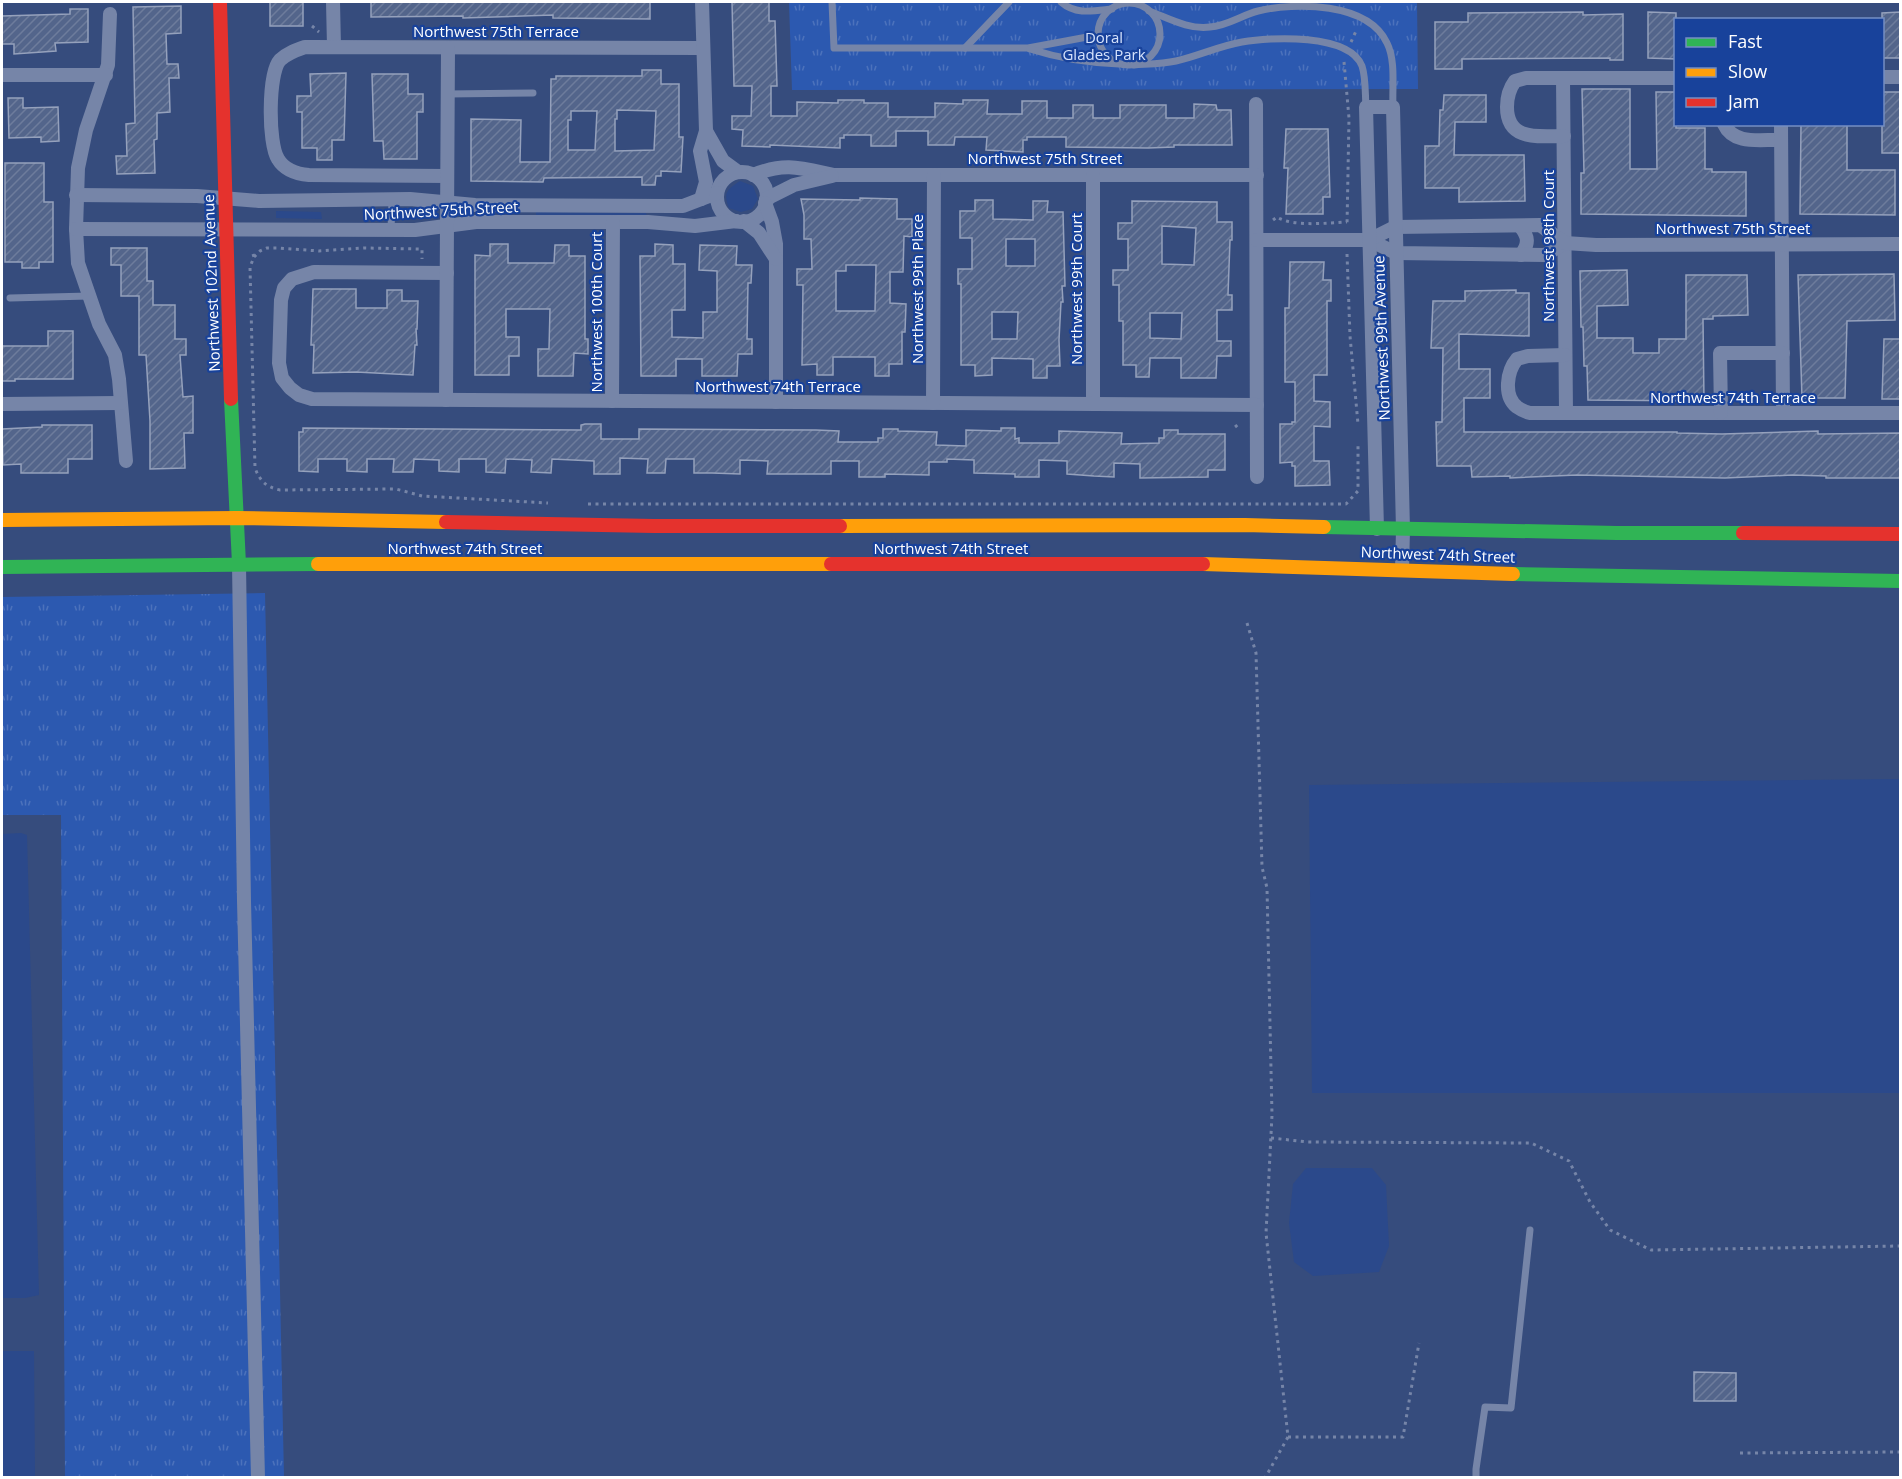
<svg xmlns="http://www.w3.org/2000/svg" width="1902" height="1479" viewBox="0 0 1902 1479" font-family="'Open Sans',sans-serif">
  <defs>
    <pattern id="grass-tufts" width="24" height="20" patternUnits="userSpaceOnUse" patternTransform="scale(1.5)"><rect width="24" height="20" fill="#2c59b0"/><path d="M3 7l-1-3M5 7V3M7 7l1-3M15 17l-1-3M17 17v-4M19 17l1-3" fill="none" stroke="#4c72bc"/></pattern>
    <pattern id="building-hatch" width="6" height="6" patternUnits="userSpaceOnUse" patternTransform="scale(1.5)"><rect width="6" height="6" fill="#53658b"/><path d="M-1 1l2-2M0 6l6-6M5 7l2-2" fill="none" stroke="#6d7c9c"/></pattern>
  </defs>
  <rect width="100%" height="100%" fill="#364c7d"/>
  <g fill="url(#grass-tufts)">
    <path d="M789,2H1417L1418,89L792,90Z"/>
    <path d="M265,593L284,1477H65L61,815H2V597Z"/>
  </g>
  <g fill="#2b498b">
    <path d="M740,181L753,186L758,199L752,209L741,212L729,208C723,192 727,190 740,181Z"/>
    <path d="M276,211L321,212L322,219L276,218Z"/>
    <path d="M536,212L646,213L647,217L536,216Z"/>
    <path d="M1900,779V1093H1312L1309,785Z"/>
    <path d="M21,833L27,835L39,1295L25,1298H2V834Z"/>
    <path d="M1306,1168H1372L1386,1185L1389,1246L1379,1272L1313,1276L1294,1262L1289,1223L1293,1184Z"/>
    <path d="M2,1351H34L35,1477H2Z"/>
  </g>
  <g fill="url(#building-hatch)" stroke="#95a1bc" stroke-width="1.5" fill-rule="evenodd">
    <rect x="270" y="2" width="33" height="24"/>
    <path d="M371,2H650V19L553,18V15L463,18V16L371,17Z"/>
    <path d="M732,2H769V21H775L777,86H771V116H797V102L838,103V100H864V103H888V117H935V103L963,104V100H988L987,114H1022V101H1047V118H1073V105H1093V118H1120V105H1166V118H1194V104L1216,105L1217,110H1231L1232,145H1174V147L1148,148L1066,147V137H1027V140H1023V152L986,150L987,137H955L954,145H928V131H896V146H871V135H844V138H840V148L770,145V147L742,146L743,130L732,129V116H751L752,86H734Z"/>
    <path d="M181,6V33L166,34L167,64H178L179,78H169L170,112L157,113V139L154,140L155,173L117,174L116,156H127L126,124L135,123L133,7Z"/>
    <path d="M70,9H88V42L55,43L56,51L14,54V44H2V16L70,14Z"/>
    <path d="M1583,12V15L1623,14V60H1610V58L1462,59V69H1435V22H1468V13Z"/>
    <path d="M1648,12L1676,13V59L1648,58Z"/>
    <path d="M1900,12V58H1882V13Z"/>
    <path d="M642,70H661V84H679V137H683L681,172L661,171V176H656L655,185H642V177L544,178L543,182L471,181V119L521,120L520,162H550L551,79H556V76H642ZM617,110L656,111L654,150L615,151V119H617ZM571,111H597L595,150H568V120H571Z"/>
    <path d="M346,73L344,140H332V160H317V148H302V112H297V96H311L310,74Z"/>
    <path d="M372,74H408V94H423V112H417V159H384L383,141H374Z"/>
    <path d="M1582,89H1630V169H1657L1656,92H1676V128H1705V169H1712V172H1746V216L1581,214V173H1584Z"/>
    <rect x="1882" y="92" width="18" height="61"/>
    <path d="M1444,95H1486V122H1455L1454,155H1524L1525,201L1459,202V188H1425V146H1439L1440,110H1443Z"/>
    <path d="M8,98H23V108L58,107L59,141L41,142V137L9,138Z"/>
    <path d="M1801,124H1847V170H1895V215L1800,214Z"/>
    <path d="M1286,129H1328L1330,197H1323V214H1286L1288,168H1284Z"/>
    <path d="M5,163H44V202H53V262H39V268H22V262H5Z"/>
    <path d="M860,198L897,199V219H912V237L904,236L903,272H890V303L906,304L905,332H902V364H889V376H875V357H833V375H817V364L802,365L803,285H797V269H812L811,239H804V215L801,199L860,200ZM846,265H876L875,311H836V271H846Z"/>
    <path d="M975,200H993V219L1033,220V201H1048L1047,212H1063L1065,286H1062L1063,302H1061L1059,340L1060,366H1047V378H1033V359L992,358V375L975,376V365H961V284H958V269H972V238H960V211H975ZM1006,239H1035V266H1006ZM992,312H1018L1017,339H992Z"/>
    <path d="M1132,201L1217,202V222H1232V240H1230L1228,295H1232V310H1217V341H1231V356H1217L1216,378H1181V358H1150L1149,377H1136V365H1123V321H1119V285H1113V270H1128V239H1118V223H1132ZM1162,226L1196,228L1194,265L1162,264ZM1150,313H1182L1181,339L1150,338Z"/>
    <path d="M490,244H508V263H554L555,245H569V256H585V339H588V354L574,353L573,376H538V349H549L550,309H506V337H519V356H509V375H475V255L490,256Z"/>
    <path d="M655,244L673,245V264H685V310H672V337L703,338V312H717V271L699,270L700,245L737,246L736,265H752L751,283H748L747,339H752V354H738L737,376H702V359H676V376H641L640,256H655Z"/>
    <path d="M111,248H147V281H153V305H175V339H186V355H180L183,397L193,396V433H184L185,468L150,469V421L146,355H139V296H121V265H111Z"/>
    <path d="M1290,262H1324L1323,280H1331V301H1327V375H1314V401L1330,402V427L1314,426V461H1329L1330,485L1295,486V466H1292V462L1280,463V424H1292V422H1295V382H1285V308H1289Z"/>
    <path d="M1627,270L1628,305L1597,306V338H1633V353H1659V339H1686V275H1747L1748,315L1713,316V319H1703L1704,401L1588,400L1587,366H1584L1583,327H1581L1580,271Z"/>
    <path d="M1894,274L1895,320L1847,321L1845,398H1802L1798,275Z"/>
    <path d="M313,289H356V308H387V290H402V301H418L417,329H416L417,345H415L413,375L356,372L313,373L314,345H311Z"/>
    <path d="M1516,290V293H1529V336L1459,334V369H1490V398H1464V432H1677V433L1722,434L1818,431V434L1900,433V478H1826V476L1792,475L1725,478L1577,475L1510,478V476L1472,477L1471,466H1437L1436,422H1442L1443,348H1431L1433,301H1465V291Z"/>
    <path d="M48,331H73V379H15V381H2V346H48Z"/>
    <path d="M1884,339H1900V399H1882Z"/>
    <path d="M585,424H601V439H639V429L816,430L839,431L838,442H878V438H883V429H898V431L937,432L936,445L966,446V430L1001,431V428H1015V439L1019,438V443H1059V431L1122,433L1121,444L1159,443V438H1164V430H1178V434H1225V470H1208V477L1140,478V464L1114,463V477L1094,476L1067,474V461L1039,460V477H1015V474L974,473V460L947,459V462H929V475L885,474V477H859V461H831V474H767L768,461L740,460V474L712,473H694V459H666L665,473H647L648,459L620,458V474H594V461L552,459L551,473L531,472L532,460L506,459L505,473L486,472V459H459V472L439,471V460L414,459L413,472H393L394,459H367V472L347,471V459H318V472L299,471V432H303V428L581,430V425Z"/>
    <path d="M42,425H92V459H68V473H21V464L3,465L2,429L42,427Z"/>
    <path d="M1694,1372L1736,1373V1401H1694Z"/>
  </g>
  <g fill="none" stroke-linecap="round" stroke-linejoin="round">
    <g stroke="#7685a8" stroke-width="3" stroke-dasharray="3 4.5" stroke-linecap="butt">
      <path d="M312,26L319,32"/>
      <path d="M1351,42L1357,29"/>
      <path d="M1344,62L1349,118L1347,226"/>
      <path d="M1273,220L1277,217C1292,227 1328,223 1347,222"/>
      <path d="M253,254L254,257L250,267L255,468C260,481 266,487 280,490L396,489L422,496L548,503"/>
      <path d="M1347,254L1350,336L1358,424"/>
      <path d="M254,257L260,251L267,248H278L319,251L364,248L422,249V259"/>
      <path d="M1235,427L1240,423"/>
      <path d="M588,504H1346L1358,491V446"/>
      <path d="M1247,623L1256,653L1262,867L1267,888L1272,1115L1266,1233L1288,1437L1265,1478"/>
      <path d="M1271,1138L1308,1142L1531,1143L1569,1161L1590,1202L1610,1230L1651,1250L1900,1246"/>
      <path d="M1288,1437H1403L1419,1343"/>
      <path d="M1740,1453L1900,1452"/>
    </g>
    <g stroke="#7685a8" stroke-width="7">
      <path d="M832,2L834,48H1028L1098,35"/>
      <path d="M1061,2C1076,15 1093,11 1112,9"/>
      <circle cx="1129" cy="34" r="31"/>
      <path d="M1149,11C1168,18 1189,30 1210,27C1227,26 1242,15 1258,11C1295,2 1368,2 1387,43C1396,61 1392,87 1393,107"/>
      <path d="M965,48L1009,2"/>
      <path d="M1030,49C1058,58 1090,63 1119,64"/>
      <path d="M1134,65C1148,64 1162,64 1176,61C1198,56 1219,46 1242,42C1270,37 1349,33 1362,66C1366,78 1365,94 1366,107"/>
      <path d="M447,94L533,93"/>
      <path d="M391,230L392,200"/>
      <path d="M10,298L89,296"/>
      <path d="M1476,1478V1469L1485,1407L1511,1408L1530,1230"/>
    </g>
    <g stroke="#7685a8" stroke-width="14">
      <path d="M333,2L334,47"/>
      <path d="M110,14L108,65L86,130L78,168L76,229L78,263L99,324L115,355L119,379L126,461"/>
      <path d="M2,75H106"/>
      <path d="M1882,77H1900"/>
      <path d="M1563,78L1566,413"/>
      <path d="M1256,104L1257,477"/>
      <path d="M1724,124C1734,146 1762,139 1781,140"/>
      <path d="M1781,124L1783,413"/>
      <path d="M706,131L723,161L738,172"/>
      <path d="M1564,136C1540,136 1507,142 1507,107C1507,97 1509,89 1515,81L1526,78H1676"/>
      <circle cx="742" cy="197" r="25"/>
      <path d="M753,175C785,162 801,168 834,175H1257"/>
      <path d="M1093,175V404"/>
      <path d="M447,176L309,175C297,174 285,171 278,159C268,144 268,73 280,60C287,53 296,50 305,47L702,48"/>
      <path d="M76,195L197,196L259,201L410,199L475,205L672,206H683L717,193"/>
      <path d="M701,199L706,182L700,151L706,131L702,2"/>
      <path d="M766,199L794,185L832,176"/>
      <path d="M765,203L772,222L776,244V402"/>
      <path d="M744,221L759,233L776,259"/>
      <path d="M1520,226C1529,237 1529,244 1521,255"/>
      <path d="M76,229L415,230L476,222H648L695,226L736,221"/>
      <path d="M1257,240H1369L1396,253L1545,255L1565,243"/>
      <path d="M1369,240L1395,227L1540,225L1565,243L1596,245L1900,244"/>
      <path d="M447,273L314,272L292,279L284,288L281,300L279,363L282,378L290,388L299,395L312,399L1257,405"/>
      <path d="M1565,355L1528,356L1517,359C1507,371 1503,396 1517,407C1521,410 1526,412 1530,413H1900"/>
      <path d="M446,400L448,48"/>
      <path d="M612,401L613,222"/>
      <path d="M933,403L934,175"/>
      <path d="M2,404L120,403"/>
      <path d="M1721,413L1720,353H1783"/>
      <path d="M1377,529L1366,107H1393L1403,530L1402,569"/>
      <path d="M239,564L244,901L258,1478"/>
    </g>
    <g stroke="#30b455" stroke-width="14">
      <path d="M231,399L239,564"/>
      <path d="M1324,527L1617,533H1743"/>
      <path d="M2,567L318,564"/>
      <path d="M1513,574L1900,581"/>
    </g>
    <g stroke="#ff9f0a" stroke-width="14">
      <path d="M2,520L237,518L446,522"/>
      <path d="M840,526L1245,525L1324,527"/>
      <path d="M318,564H831"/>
      <path d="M1203,564L1513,574"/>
    </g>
    <g stroke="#e5322d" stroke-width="14">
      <path d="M220,2L231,399"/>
      <path d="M446,522L654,526H840"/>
      <path d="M1743,533L1900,534"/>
      <path d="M831,564H1203"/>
    </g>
  </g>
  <g text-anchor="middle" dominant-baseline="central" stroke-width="4.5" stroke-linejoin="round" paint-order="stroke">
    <g font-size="15" fill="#fff" stroke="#18429b">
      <text x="496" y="31">Northwest 75th Terrace</text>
      <text x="1045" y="158">Northwest 75th Street</text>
      <text transform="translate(441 210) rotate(-3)">Northwest 75th Street</text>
      <text x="1733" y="228">Northwest 75th Street</text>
      <text transform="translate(1548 246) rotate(-90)">Northwest 98th Court</text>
      <text transform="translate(211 283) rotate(-92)">Northwest 102nd Avenue</text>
      <text transform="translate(917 289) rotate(-90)">Northwest 99th Place</text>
      <text transform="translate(1076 289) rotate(-90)">Northwest 99th Court</text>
      <text transform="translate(596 312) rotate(-90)">Northwest 100th Court</text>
      <text transform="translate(1381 338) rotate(-92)">Northwest 99th Avenue</text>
      <text x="778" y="386">Northwest 74th Terrace</text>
      <text x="1733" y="397">Northwest 74th Terrace</text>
      <text x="465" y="548">Northwest 74th Street</text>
      <text x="951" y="548">Northwest 74th Street</text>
      <text transform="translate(1438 554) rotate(2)">Northwest 74th Street</text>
    </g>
    <g font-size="15" fill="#d5e2fc" stroke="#18429b">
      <text x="1104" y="37">Doral<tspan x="1104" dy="17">Glades Park</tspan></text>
    </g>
  </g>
  <rect width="1902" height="1479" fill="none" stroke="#ffffff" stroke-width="6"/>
  <rect x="1674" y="18" width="210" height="108" fill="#18429b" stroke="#748ec3" stroke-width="1.5"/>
  <rect x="1686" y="38" width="30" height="9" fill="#30b455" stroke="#748ec3" stroke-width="1.5"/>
  <text x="1728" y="48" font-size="18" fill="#ffffff">Fast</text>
  <rect x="1686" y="68" width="30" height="9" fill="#ff9f0a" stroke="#748ec3" stroke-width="1.5"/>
  <text x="1728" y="78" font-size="18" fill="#ffffff">Slow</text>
  <rect x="1686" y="98" width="30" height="9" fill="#e5322d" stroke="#748ec3" stroke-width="1.5"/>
  <text x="1728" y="108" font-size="18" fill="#ffffff">Jam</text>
</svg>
